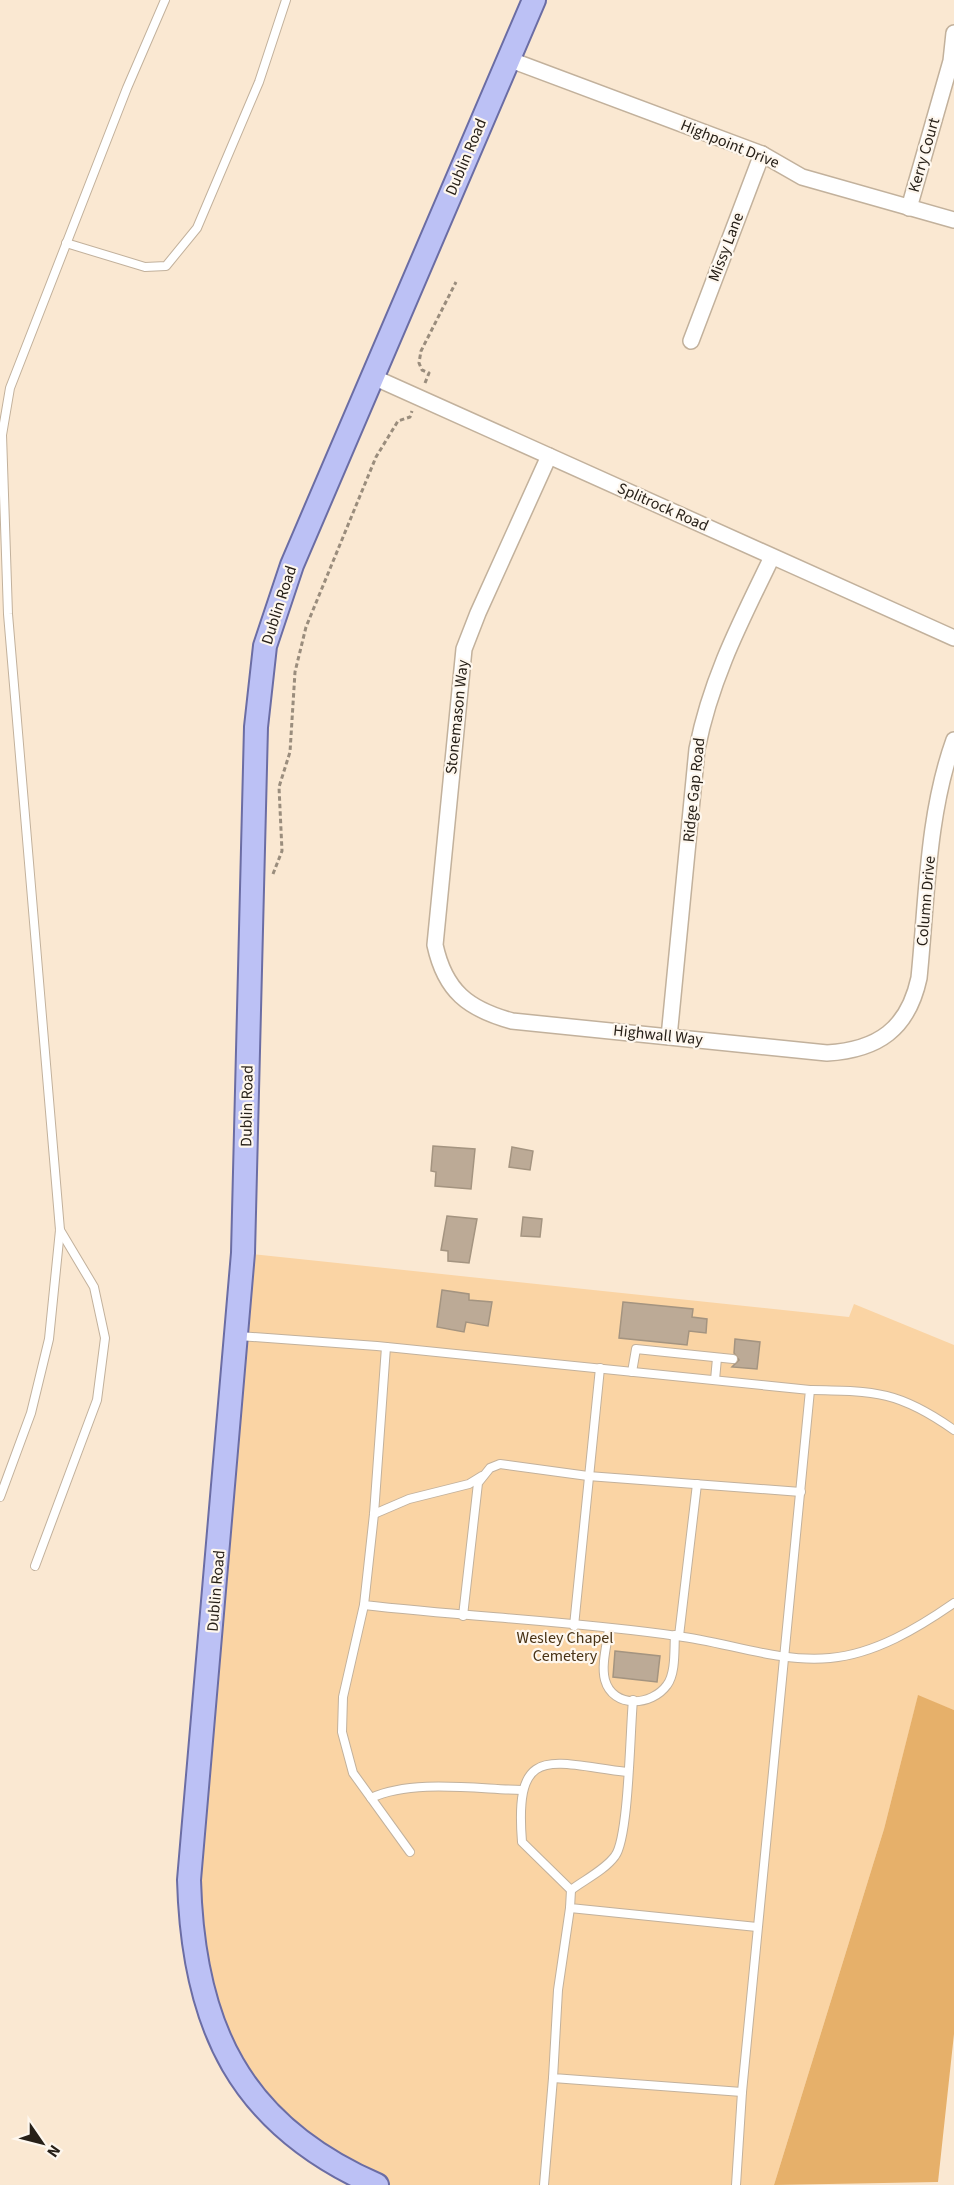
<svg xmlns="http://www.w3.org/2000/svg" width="954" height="2185" viewBox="0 0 954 2185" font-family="'Source Sans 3',sans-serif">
  <rect width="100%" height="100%" fill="#fae8d2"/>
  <path fill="#fad4a4" d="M243,1253L849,1317L854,1304L954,1345V1710L918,1696L884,1829L774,2185H378L250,2092L194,1954Z"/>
  <path fill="#e6b06a" d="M918,1695L954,1710V2034L938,2182L774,2185L884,1829Z"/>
  <g fill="#bcaa96" stroke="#a49480" stroke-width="1.5">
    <path d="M433,1146L475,1149L471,1189L435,1186L436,1172L431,1171Z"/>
    <path d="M512,1147L533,1151L530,1170L509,1167Z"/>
    <path d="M447,1216L477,1219L469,1263L448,1261V1251L441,1250Z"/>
    <path d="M523,1217L542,1219L540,1237L521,1236Z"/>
    <path d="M442,1290L469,1294V1300L492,1302L488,1326L466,1322L464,1332L437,1327Z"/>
    <path d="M623,1302L693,1309L692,1317L707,1319L706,1333L689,1331L687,1345L619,1338Z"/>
    <path d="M735,1339L760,1342L757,1369L732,1367L739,1360L734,1353Z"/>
    <path d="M615,1651L660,1656L657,1682L613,1677Z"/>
  </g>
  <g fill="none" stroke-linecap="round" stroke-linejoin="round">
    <defs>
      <g id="lane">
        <path d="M66,243L145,267L166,266L197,228L259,82L286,0"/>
        <path d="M239,1336L377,1346L810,1390L742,2092L736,2185"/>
        <path d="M386,1347L374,1514L364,1605C468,1617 573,1621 677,1636C727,1642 779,1663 830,1658C875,1654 918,1628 954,1603"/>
        <path d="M632,1372L636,1349L733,1359"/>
        <path d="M715,1380L717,1358"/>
        <path d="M810,1390C875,1391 899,1391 954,1430"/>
        <path d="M0,1497L31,1413L49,1339L60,1230L8,614L2,435L10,388L127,88L165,0"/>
        <path d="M374,1514L409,1499L469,1484L482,1476"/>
        <path d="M35,1566L97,1400L105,1338L94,1287L60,1230"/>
        <path d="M364,1605L343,1697L342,1732L353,1773L410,1852"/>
        <path d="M463,1616L478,1483L490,1468L500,1464L588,1476L801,1492"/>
        <path d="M574,1626L600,1368"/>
        <path d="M609,1629C607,1644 601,1665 605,1680C613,1709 652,1706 667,1685C676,1673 674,1649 675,1635"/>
        <path d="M679,1636L697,1484"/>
        <path d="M627,1772C550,1763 514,1742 522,1842L571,1890C584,1880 605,1870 615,1856C629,1838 630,1729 633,1700"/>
        <path d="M371,1798C412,1779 476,1789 522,1790"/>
        <path d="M571,1890L570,1908L757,1927"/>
        <path d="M570,1908L558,1990L553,2078L742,2092"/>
        <path d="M544,2185L553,2078"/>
      </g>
      <g id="street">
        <path d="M508,59L762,154L802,177L954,220"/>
        <path d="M909,208L951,61L954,33"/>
        <path d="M691,341L762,154"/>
        <path d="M371,376L954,638"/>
        <path d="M549,456L478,613L464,649L435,945C445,991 468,1009 512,1021L827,1053C878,1050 908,1029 919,978C927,899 927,815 954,740"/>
        <path d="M669,1037L697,749C711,678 741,621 772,557"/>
      </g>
      <path id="primary" d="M377,2185C239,2125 193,2025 189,1880L243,1253L256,727L265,646L292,565L534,0"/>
    </defs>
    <use href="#lane" stroke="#c2b19c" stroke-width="10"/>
    <use href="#street" stroke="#c2b19c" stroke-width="18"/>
    <use href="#primary" stroke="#6b6da4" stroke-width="26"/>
    <g stroke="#9a8d7d" stroke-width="3" stroke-dasharray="4.5 3" stroke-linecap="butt">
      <path d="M425,383L429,373L422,370L419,363L421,351L456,282"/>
      <path d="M273,874L282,851L279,787L290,752L295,672L306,627L376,457L398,421L410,417L412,411"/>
    </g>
    <use href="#lane" stroke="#fff" stroke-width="8"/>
    <use href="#street" stroke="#fff" stroke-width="15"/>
    <use href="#primary" stroke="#bcc1f5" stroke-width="22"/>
  </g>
  <g text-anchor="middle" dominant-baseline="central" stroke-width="4.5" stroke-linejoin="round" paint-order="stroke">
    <g font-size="16" fill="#272018" stroke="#fef7ee">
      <text transform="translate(730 144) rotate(22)">Highpoint Drive</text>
      <text transform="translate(924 155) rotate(-74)">Kerry Court</text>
      <text transform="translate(466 157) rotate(-67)">Dublin Road</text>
      <text transform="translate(726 247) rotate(-69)">Missy Lane</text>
      <text transform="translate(663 507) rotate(24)">Splitrock Road</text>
      <text transform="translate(279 605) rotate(-72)">Dublin Road</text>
      <text transform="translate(457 717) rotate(-84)">Stonemason Way</text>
      <text transform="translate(694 790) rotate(-84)">Ridge Gap Road</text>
      <text transform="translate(926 901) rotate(-85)">Column Drive</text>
      <text transform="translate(658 1035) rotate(6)">Highwall Way</text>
      <text transform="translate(247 1106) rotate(-89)">Dublin Road</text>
      <text transform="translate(216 1591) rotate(-85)">Dublin Road</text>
    </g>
    <g font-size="16" fill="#483214" stroke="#fef7ee">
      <text x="565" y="1638">Wesley Chapel<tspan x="565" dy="18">Cemetery</tspan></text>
    </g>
  </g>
  <g transform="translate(42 2143) rotate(125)" stroke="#fef7ee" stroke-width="4.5" paint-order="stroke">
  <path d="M0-4.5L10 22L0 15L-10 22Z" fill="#272018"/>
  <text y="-9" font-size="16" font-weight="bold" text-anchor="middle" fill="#272018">N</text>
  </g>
</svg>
